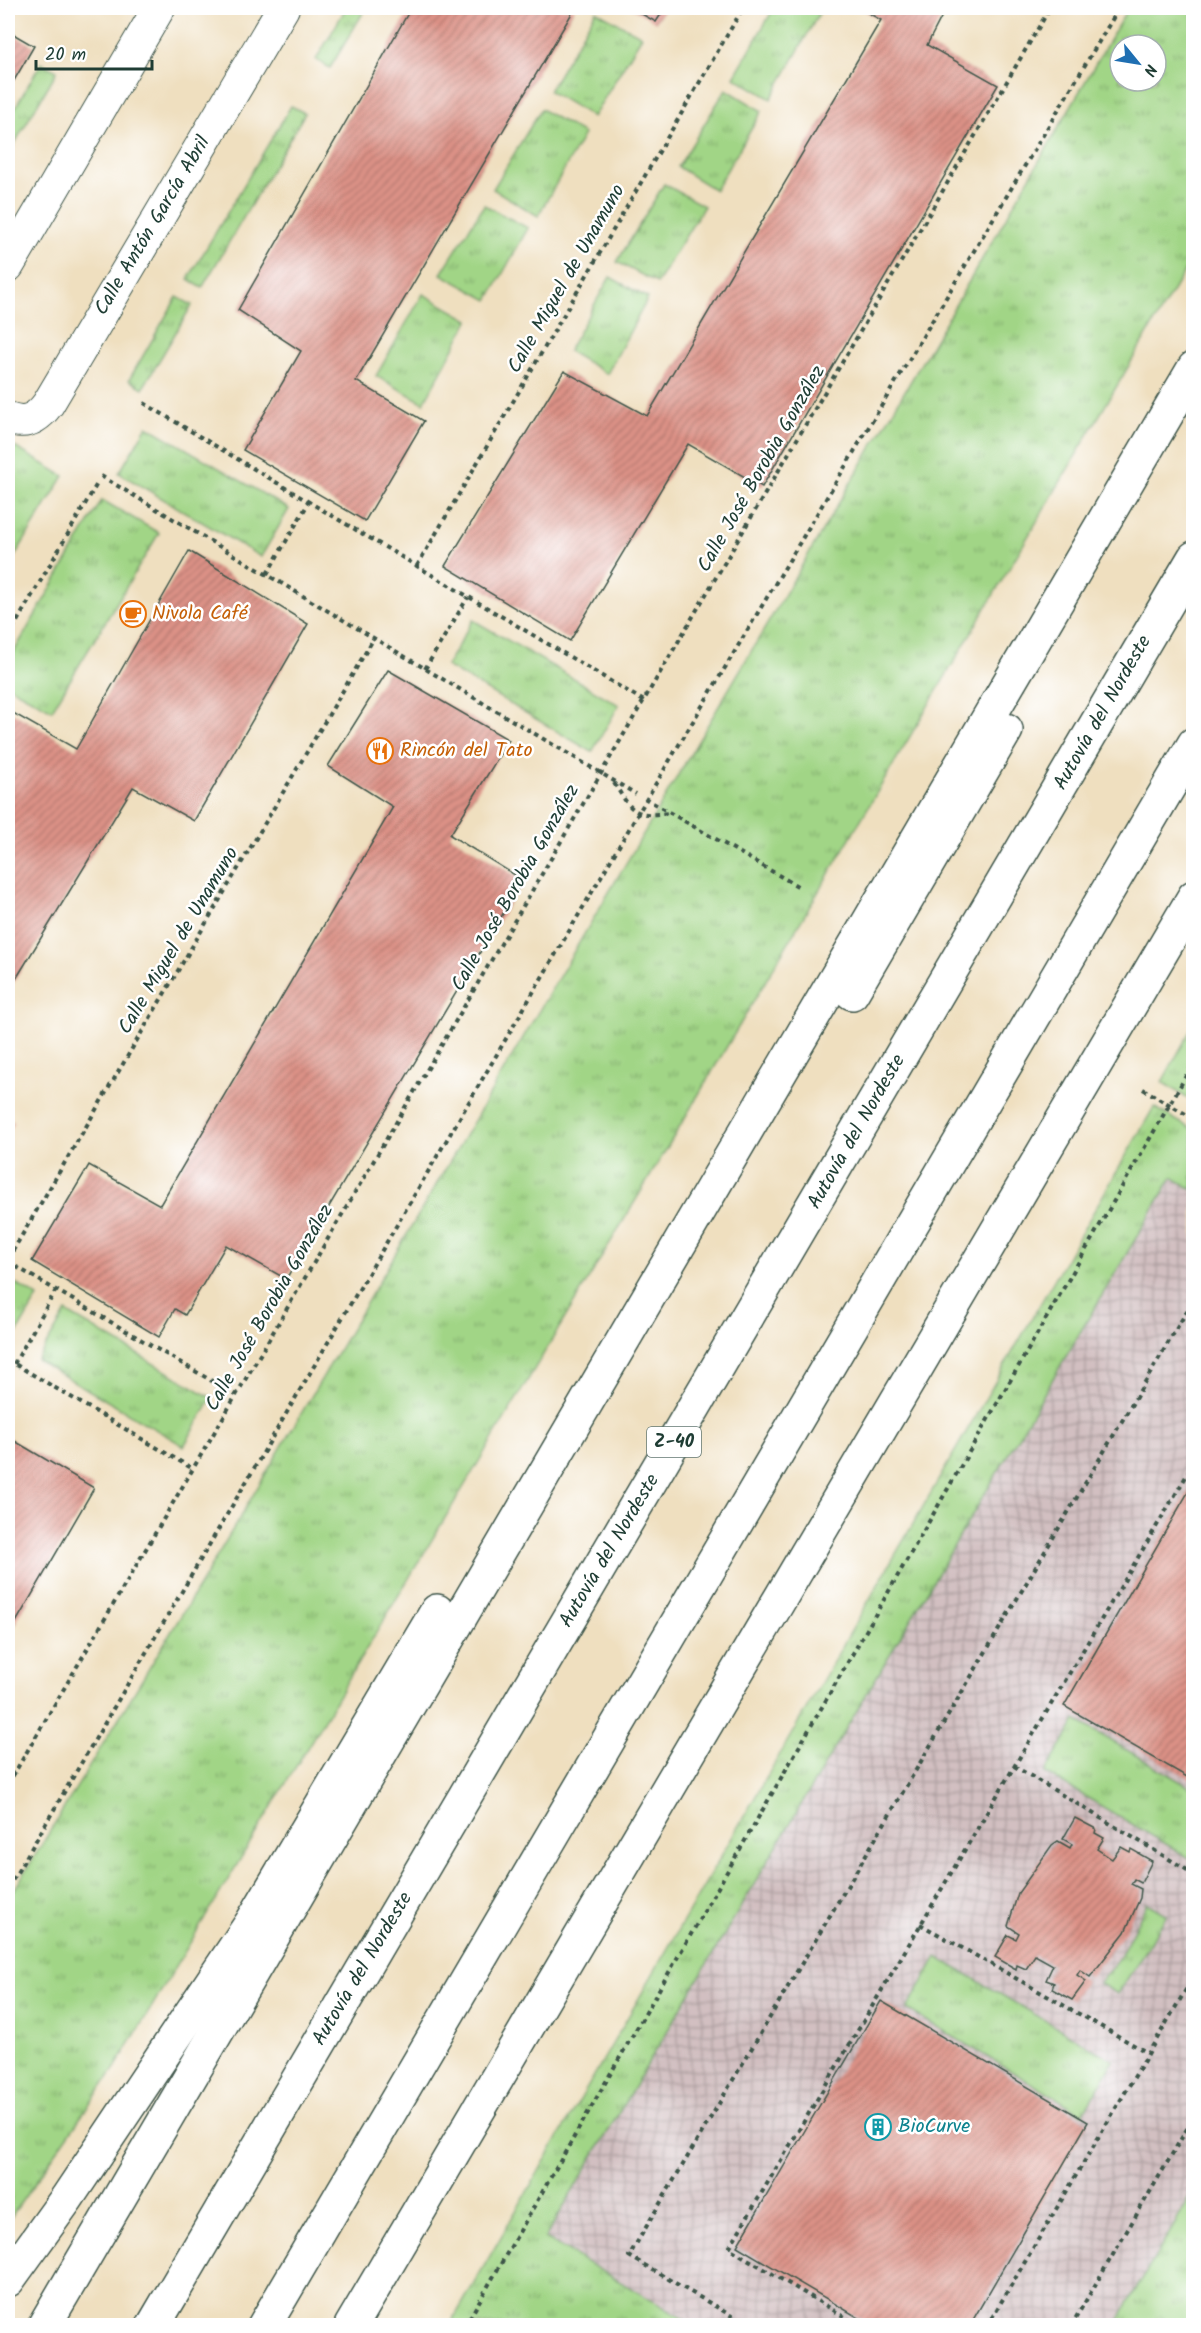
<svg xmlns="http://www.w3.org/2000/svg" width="1201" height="2333" viewBox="0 0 1201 2333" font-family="Kalam,sans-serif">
  <defs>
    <pattern id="industrial-grid" width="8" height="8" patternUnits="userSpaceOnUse" patternTransform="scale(1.5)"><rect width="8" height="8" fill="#d2bfc1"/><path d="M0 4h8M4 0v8" fill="none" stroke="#aa9c9e"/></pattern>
    <pattern id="grass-tufts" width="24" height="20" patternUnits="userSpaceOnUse" patternTransform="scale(1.5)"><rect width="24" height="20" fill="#a1d586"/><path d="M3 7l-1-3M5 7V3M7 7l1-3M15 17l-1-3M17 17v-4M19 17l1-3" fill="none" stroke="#83ae6e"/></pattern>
    <pattern id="building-hatch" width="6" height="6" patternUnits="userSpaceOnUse" patternTransform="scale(1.5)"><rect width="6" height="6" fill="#dc9186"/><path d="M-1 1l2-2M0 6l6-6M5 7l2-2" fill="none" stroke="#b2786e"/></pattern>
  </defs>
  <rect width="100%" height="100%" fill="#fff"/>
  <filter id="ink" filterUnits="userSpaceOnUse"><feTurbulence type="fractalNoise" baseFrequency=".0167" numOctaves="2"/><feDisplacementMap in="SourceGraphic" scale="12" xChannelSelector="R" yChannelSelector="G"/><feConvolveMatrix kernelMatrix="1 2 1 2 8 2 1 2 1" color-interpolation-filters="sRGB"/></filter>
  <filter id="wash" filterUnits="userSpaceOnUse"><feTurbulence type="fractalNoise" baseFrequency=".008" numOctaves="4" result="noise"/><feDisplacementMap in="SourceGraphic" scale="24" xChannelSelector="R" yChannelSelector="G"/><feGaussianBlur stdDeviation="1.35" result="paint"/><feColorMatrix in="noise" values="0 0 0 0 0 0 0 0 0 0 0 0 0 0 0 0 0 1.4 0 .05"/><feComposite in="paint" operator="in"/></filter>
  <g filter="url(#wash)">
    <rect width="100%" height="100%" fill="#efdfbf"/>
    <path fill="url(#industrial-grid)" d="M1172,1177L1193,1190V2325H694L545,2238Z"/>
    <g fill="url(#grass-tufts)" stroke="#60895d" stroke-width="1.5" fill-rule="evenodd">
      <path d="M346,8H366L330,68L316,60Z"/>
      <path d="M774,8H822L771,99L734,77Z"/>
      <path d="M1128,8H1193V257L667,1148L115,2068L8,2221V1900L207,1573L935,340ZM1120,45H1156V81H1120Z"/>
      <path d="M596,11L642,36L593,117L549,91Z"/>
      <path d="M41,63L57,71L8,155V120Z"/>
      <path d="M726,89L762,111L715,190L678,167Z"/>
      <path d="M291,106L305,113L202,288L188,279Z"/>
      <path d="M541,109L584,134L538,216L493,189Z"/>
      <path d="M664,184L704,206L657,283L617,262Z"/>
      <path d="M484,205L528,228L488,300L441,274Z"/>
      <path d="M610,277L648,298L607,374L568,351Z"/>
      <path d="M423,294L469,320L424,403L376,376Z"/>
      <path d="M177,297L192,305L143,388L129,380Z"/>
      <path d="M147,426L289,509L261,557L119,473Z"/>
      <path d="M8,443L64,476L8,567Z"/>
      <path d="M102,500L159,533L52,710L8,686V662Z"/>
      <path d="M473,620L619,705L592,752L446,666Z"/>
      <path d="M1193,1026V1102L1162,1082Z"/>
      <path d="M1154,1107L1193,1130V1190L1172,1177L545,2238L694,2325H450Z"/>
      <path d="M8,1279L38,1297L10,1345L8,1344Z"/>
      <path d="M66,1312L212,1398L184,1446L37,1360Z"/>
      <path d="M1076,1720L1193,1789V1860L1045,1773Z"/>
      <path d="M1147,1903L1167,1915L1118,1994L1099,1983L1120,1957Z"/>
      <path d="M937,1957L1114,2061L1083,2114L907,2009Z"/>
      <path d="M1193,2193V2325H1115Z"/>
    </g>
    <g id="blocks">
      <g fill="url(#building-hatch)">
        <path d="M411,8H575L356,381L424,421L365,521L243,450L301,351L238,310Z"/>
        <path d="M631,8H665L656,22Z"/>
        <path d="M859,8H946L927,45L998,85L762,487L688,444L570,641L445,566L564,371L647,416L881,20Z"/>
        <path d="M8,31L34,46L8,91Z"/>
        <path d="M189,551L308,624L194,821L133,787L8,992V710L76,749Z"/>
        <path d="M388,670L509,740L450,835L523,880L286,1279L226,1245L185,1315L175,1309L159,1337L32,1261L89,1165L160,1205L393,807L328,766Z"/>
        <path d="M8,1117L14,1123L8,1135Z"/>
        <path d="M8,1437L94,1488L8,1636Z"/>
        <path d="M1194,1482V1781L1064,1706Z"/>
        <path d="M1075,1818L1096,1829L1095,1833L1104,1838L1097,1849L1112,1859L1121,1847L1130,1852L1131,1849L1152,1861L1141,1883L1134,1879L1131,1884L1141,1889L1140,1898L1125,1932L1090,1977L1080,1970L1077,1975L1086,1981L1072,2000L1052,1989L1054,1983L1046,1980L1053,1965L1035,1955L1026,1969L1017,1965L1016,1969L995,1957L1008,1935L1016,1939L1019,1933L1008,1926L1018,1893L1052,1845L1058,1841L1070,1848L1072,1844L1063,1839Z"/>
        <path d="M881,2001L1088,2122L970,2325H871L737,2246Z"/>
      </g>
    </g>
  </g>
  <g filter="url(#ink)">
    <use href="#blocks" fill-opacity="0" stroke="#3e5549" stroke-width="1.5"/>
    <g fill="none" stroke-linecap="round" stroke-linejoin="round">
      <defs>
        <g id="street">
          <path d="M8,266L159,8"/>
          <path d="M8,418C26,425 37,419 48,404L283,8"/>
        </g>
        <g id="highway">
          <path d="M852,993L1006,730"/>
          <path d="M8,2280L67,2198L252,1922L437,1611"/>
          <path d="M44,2326L1194,368"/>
          <path d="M153,2326L1194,558"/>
          <path d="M264,2326L1194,744"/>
          <path d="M351,2326L1194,897"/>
        </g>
      </defs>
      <use href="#street" stroke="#3e5549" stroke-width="34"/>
      <use href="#highway" stroke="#3e5549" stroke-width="36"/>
      <g stroke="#3e5549" stroke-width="4" stroke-dasharray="4.5 4.5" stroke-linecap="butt">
        <path d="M144,403L309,502"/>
        <path d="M101,476L636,794"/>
        <path d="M417,566L743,8"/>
        <path d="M267,574L309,502L644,701"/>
        <path d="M8,637L98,482"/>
        <path d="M425,669L468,597"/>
        <path d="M614,783C632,812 634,817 669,813"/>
        <path d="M653,803L801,888"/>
        <path d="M1143,1089L1194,1119"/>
        <path d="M8,1259L374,638"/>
        <path d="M8,1262L236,1395"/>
        <path d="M8,1360L193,1469"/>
        <path d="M14,1364L56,1290"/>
        <path d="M1014,1766L1194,1874"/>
        <path d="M8,1784L1050,8"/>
        <path d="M8,1888L646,800L1119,8"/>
        <path d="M920,1924L1148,2053"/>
        <path d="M465,2326L1194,1062"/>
        <path d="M749,2326L629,2256L1194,1299"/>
        <path d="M860,2326L729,2248L1194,1463"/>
        <path d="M987,2326L1194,1976"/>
        <path d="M1071,2326L1194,2117"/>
      </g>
      <use href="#street" stroke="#fff" stroke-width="32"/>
      <use href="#highway" stroke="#fff" stroke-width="33"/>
    </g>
  </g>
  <defs>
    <symbol id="cafe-ring" viewBox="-11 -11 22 22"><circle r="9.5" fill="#fff" stroke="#e8710a" stroke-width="1.5"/><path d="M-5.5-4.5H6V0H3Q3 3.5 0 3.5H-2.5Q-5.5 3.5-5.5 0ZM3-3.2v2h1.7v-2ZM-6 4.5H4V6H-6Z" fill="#e8710a"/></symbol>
    <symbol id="restaurant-ring" viewBox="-11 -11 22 22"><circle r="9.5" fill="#fff" stroke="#e8710a" stroke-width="1.5"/><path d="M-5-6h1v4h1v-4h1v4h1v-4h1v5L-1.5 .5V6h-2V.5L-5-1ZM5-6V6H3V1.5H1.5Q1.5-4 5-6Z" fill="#e8710a"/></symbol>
    <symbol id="building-ring" viewBox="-11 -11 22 22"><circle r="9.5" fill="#fff" stroke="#0f9aa8" stroke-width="1.5"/><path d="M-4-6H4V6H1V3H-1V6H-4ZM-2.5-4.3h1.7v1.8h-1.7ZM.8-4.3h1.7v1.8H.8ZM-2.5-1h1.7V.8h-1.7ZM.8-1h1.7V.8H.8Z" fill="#0f9aa8"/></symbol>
  </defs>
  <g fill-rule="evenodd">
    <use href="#cafe-ring" x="118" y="599" width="30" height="30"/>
    <use href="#restaurant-ring" x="365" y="736" width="30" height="30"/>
    <use href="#building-ring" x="863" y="2112" width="30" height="30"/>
  </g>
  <g text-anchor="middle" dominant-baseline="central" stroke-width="5" stroke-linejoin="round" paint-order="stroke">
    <rect fill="#fff" stroke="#627771" stroke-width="1.5" x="647" y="1427" width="54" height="30" rx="4.5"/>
    <g font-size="18" font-weight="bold" fill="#1f3d34">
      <text x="674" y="1442">Z-40</text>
    </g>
    <g font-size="20" fill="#1f3d34" stroke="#fff">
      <text transform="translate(153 226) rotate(-59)">Calle Antón García Abril</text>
      <text transform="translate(567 279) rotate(-60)">Calle Miguel de Unamuno</text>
      <text transform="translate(762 469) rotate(-60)">Calle José Borobia González</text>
      <text transform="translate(1103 713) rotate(-60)">Autovía del Nordeste</text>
      <text transform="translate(516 888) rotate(-60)">Calle José Borobia González</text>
      <text transform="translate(179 941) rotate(-59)">Calle Miguel de Unamuno</text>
      <text transform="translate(857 1132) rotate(-60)">Autovía del Nordeste</text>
      <text transform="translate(270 1308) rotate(-60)">Calle José Borobia González</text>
      <text transform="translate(610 1551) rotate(-59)">Autovía del Nordeste</text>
      <text transform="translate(363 1969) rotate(-59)">Autovía del Nordeste</text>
    </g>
    <g font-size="20" fill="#c56008" stroke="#fff" text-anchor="start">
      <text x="152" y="614">Nivola Café</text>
      <text x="400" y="751">Rincón del Tato</text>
    </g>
    <g font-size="20" fill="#0d838f" stroke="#fff" text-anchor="start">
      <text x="898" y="2127">BioCurve</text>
    </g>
  </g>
  <rect width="1201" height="2333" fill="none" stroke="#fff" stroke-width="30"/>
  <g transform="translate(1138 63) rotate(120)"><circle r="28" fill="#ffffff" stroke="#a5b1ae" stroke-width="1.5"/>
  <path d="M0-4.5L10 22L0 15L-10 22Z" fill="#1f6fb2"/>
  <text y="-9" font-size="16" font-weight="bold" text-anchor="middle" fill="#1f3d34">N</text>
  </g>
  <path d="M36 60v9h116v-9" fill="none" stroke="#1f3d34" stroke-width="3"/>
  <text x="45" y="60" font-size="18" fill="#1f3d34" stroke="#ffffff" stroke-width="4.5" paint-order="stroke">20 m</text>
</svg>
